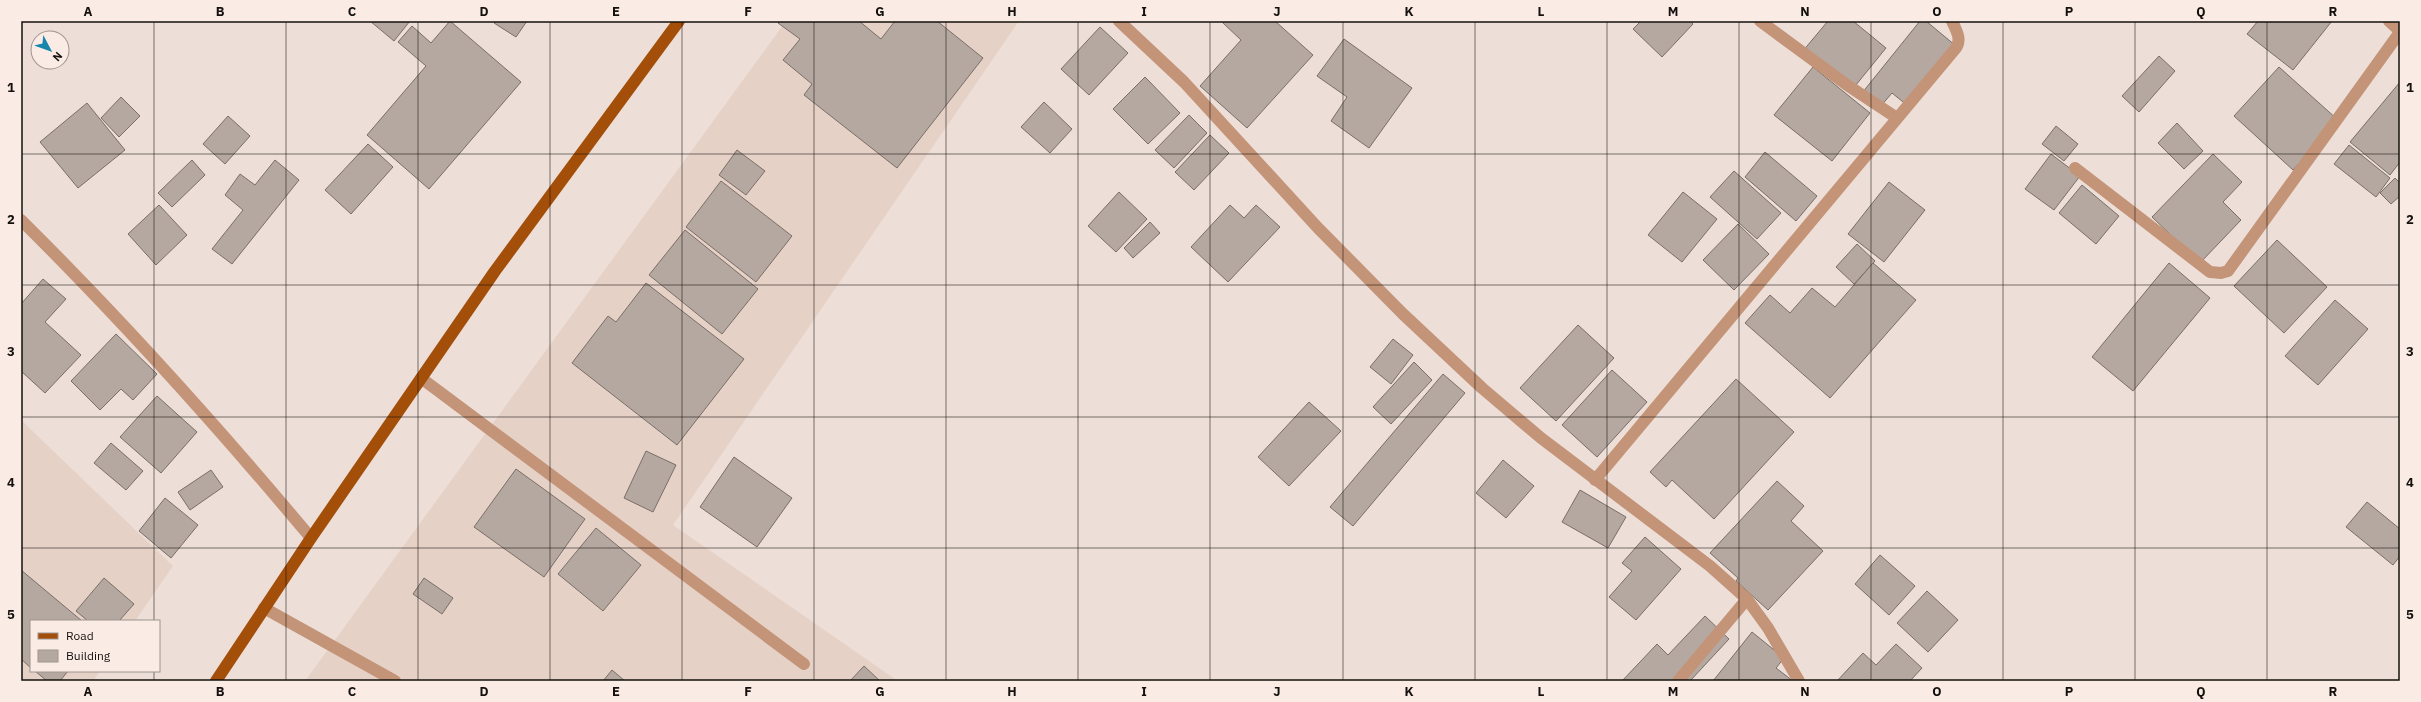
<svg xmlns="http://www.w3.org/2000/svg" width="2421" height="702" viewBox="0 0 2421 702" font-family="'IBM Plex Sans',sans-serif">
  <rect width="100%" height="100%" fill="#eddfd8"/>
  <g fill="#e6d1c6">
    <path d="M786,21H1019L673,525L898,681H305Z"/>
    <path d="M21,420L173,566L135,621H31V671H100L93,681H21Z"/>
  </g>
  <g fill="#b5a8a1" stroke="#7a6e67">
    <path d="M370,21H410L394,41Z"/>
    <path d="M450,21L521,82L429,189L367,135L426,66L398,42L412,26L431,43Z"/>
    <path d="M496,21H527L516,37L494,23Z"/>
    <path d="M779,21H859L881,39L895,21H937L983,58L897,168L804,95L812,84L783,60L800,39L778,23Z"/>
    <path d="M1223,21H1275L1313,55L1247,128L1200,86L1241,40L1222,22Z"/>
    <path d="M1641,21H1690L1693,24L1662,57L1633,29Z"/>
    <path d="M1828,21H1853L1886,48L1851,91L1802,52Z"/>
    <path d="M1920,21H1926L1956,46L1908,106L1892,93L1880,107L1862,93Z"/>
    <path d="M2258,21H2332L2293,70L2247,34Z"/>
    <path d="M1100,27L1128,53L1089,95L1061,69Z"/>
    <path d="M1344,39L1412,88L1369,148L1331,121L1347,97L1317,76Z"/>
    <path d="M2159,56L2175,71L2139,112L2122,96Z"/>
    <path d="M1813,67L1870,113L1832,161L1774,115Z"/>
    <path d="M2279,67L2338,120L2293,170L2234,116Z"/>
    <path d="M1145,77L1180,113L1148,144L1113,109Z"/>
    <path d="M2400,82V162L2390,175L2350,142Z"/>
    <path d="M121,97L140,116L119,137L101,118Z"/>
    <path d="M1044,102L1072,129L1050,153L1021,127Z"/>
    <path d="M87,103L125,150L78,188L40,142Z"/>
    <path d="M1189,115L1207,133L1174,168L1155,150Z"/>
    <path d="M228,116L250,136L225,164L203,144Z"/>
    <path d="M2177,123L2203,151L2184,169L2158,143Z"/>
    <path d="M2056,126L2078,144L2064,161L2042,144Z"/>
    <path d="M1210,135L1229,153L1194,190L1175,172Z"/>
    <path d="M368,144L393,167L351,214L325,190Z"/>
    <path d="M2349,145L2390,178L2376,197L2334,164Z"/>
    <path d="M737,150L765,171L746,195L719,175Z"/>
    <path d="M1765,152L1817,196L1796,221L1745,177Z"/>
    <path d="M2051,154L2080,176L2054,210L2025,189Z"/>
    <path d="M2213,154L2242,182L2223,202L2241,220L2200,263L2152,217Z"/>
    <path d="M192,160L205,175L172,207L158,193Z"/>
    <path d="M275,160L299,180L232,264L212,249L243,210L225,195L240,174L255,185Z"/>
    <path d="M1734,171L1781,213L1757,239L1710,197Z"/>
    <path d="M2395,178L2400,183V196L2391,204L2380,193Z"/>
    <path d="M721,181L792,236L756,282L686,227Z"/>
    <path d="M1889,182L1925,210L1884,262L1848,234Z"/>
    <path d="M2082,185L2119,216L2096,244L2059,213Z"/>
    <path d="M1119,192L1147,219L1116,252L1088,226Z"/>
    <path d="M1683,192L1717,219L1682,262L1648,235Z"/>
    <path d="M159,205L187,235L156,265L128,234Z"/>
    <path d="M1230,205L1244,218L1256,205L1280,227L1228,282L1191,247Z"/>
    <path d="M1150,222L1160,233L1133,258L1124,248Z"/>
    <path d="M1738,224L1769,254L1734,290L1703,260Z"/>
    <path d="M685,230L758,289L722,334L649,275Z"/>
    <path d="M2277,240L2327,287L2284,333L2234,286Z"/>
    <path d="M1857,244L1875,261L1854,284L1836,267Z"/>
    <path d="M1873,263L1916,300L1830,398L1745,323L1770,295L1790,313L1812,288L1835,307Z"/>
    <path d="M2169,263L2210,298L2133,391L2092,357Z"/>
    <path d="M43,279L66,299L45,322L81,355L45,393L21,371V304Z"/>
    <path d="M646,283L744,359L677,445L572,363L608,316L616,322Z"/>
    <path d="M2335,300L2368,329L2318,385L2285,356Z"/>
    <path d="M1578,325L1614,358L1556,421L1520,388Z"/>
    <path d="M116,334L157,374L133,400L121,389L100,410L71,381Z"/>
    <path d="M1393,339L1413,355L1391,384L1370,367Z"/>
    <path d="M1414,362L1432,380L1391,424L1373,407Z"/>
    <path d="M1612,370L1647,402L1597,457L1562,425Z"/>
    <path d="M1443,374L1465,393L1353,526L1330,507Z"/>
    <path d="M1736,379L1794,432L1714,519L1672,480L1666,487L1650,472Z"/>
    <path d="M157,396L197,432L161,473L120,437Z"/>
    <path d="M1309,402L1341,431L1289,486L1258,457Z"/>
    <path d="M111,443L143,471L126,490L94,463Z"/>
    <path d="M646,451L676,465L653,512L624,498Z"/>
    <path d="M734,457L792,498L757,547L700,507Z"/>
    <path d="M1503,460L1534,486L1506,518L1476,493Z"/>
    <path d="M516,469L585,519L544,577L474,527Z"/>
    <path d="M211,470L223,487L190,510L178,492Z"/>
    <path d="M1777,481L1804,506L1791,521L1823,551L1768,610L1736,581L1738,578L1710,553Z"/>
    <path d="M1580,490L1626,517L1608,548L1562,522Z"/>
    <path d="M165,498L198,525L171,558L139,531Z"/>
    <path d="M2367,502L2400,529V556L2393,565L2346,527Z"/>
    <path d="M596,528L641,565L603,611L558,574Z"/>
    <path d="M1645,537L1681,569L1636,620L1609,597L1632,571L1622,563Z"/>
    <path d="M1880,555L1915,586L1889,615L1855,584Z"/>
    <path d="M21,570L82,621H31V668L21,659Z"/>
    <path d="M104,578L134,604L119,621H88L76,611Z"/>
    <path d="M424,578L453,598L442,614L413,594Z"/>
    <path d="M1927,591L1958,620L1928,652L1897,623Z"/>
    <path d="M1705,616L1729,639L1690,681H1622L1657,644L1668,655Z"/>
    <path d="M1752,632L1784,658L1776,668L1793,681H1713Z"/>
    <path d="M1896,644L1922,668L1910,681H1837L1863,653L1876,665Z"/>
    <path d="M864,666L880,681H850Z"/>
    <path d="M612,670L625,681H603Z"/>
    <path d="M35,671H68L60,681H47Z"/>
  </g>
  <g fill="none" stroke-linecap="round" stroke-linejoin="round">
    <g stroke="#c49479" stroke-width="12">
      <path d="M1119,21L1184,82L1318,228L1403,314L1482,388L1541,438L1710,566L1747,599L1768,628L1799,681"/>
      <path d="M1760,21L1847,85L1897,118"/>
      <path d="M2389,21L2400,31"/>
      <path d="M2075,168L2210,272L2221,273L2228,271L2400,32"/>
      <path d="M21,220C123,321 219,428 311,538"/>
      <path d="M421,378L804,664"/>
      <path d="M1595,480L1956,48C1962,39 1956,30 1952,21"/>
      <path d="M264,608L395,681"/>
      <path d="M1678,681L1747,599"/>
    </g>
    <path stroke="#a34e09" stroke-width="12" d="M216,681L311,538L495,271L679,21"/>
  </g>
  <path fill="none" stroke="#14100d" stroke-width="1" stroke-opacity="0.55" d="M154,21V621M286,21V681M418,21V681M550,21V681M682,21V681M814,21V681M946,21V681M1078,21V681M1210,21V681M1343,21V681M1475,21V681M1607,21V681M1739,21V681M1871,21V681M2003,21V681M2135,21V681M2267,21V681M21,154H2400M21,285H2400M21,417H2400M21,548H2400M154,671V681"/>
  <rect width="2421" height="702" fill="none" stroke="#faece5" stroke-width="44"/>
  <rect x="30" y="620" width="130" height="52" fill="#faece5" stroke="#9e948f"/>
  <rect x="38" y="633" width="20" height="6" fill="#a34e09" stroke="#9e948f"/>
  <text x="66" y="640" font-size="12" fill="#14100d">Road</text>
  <rect x="38" y="650" width="20" height="12" fill="#b5a8a1" stroke="#9e948f"/>
  <text x="66" y="660" font-size="12" fill="#14100d">Building</text>
  <g transform="translate(50 50) rotate(131)"><circle r="19" fill="#faece5" stroke="#9e948f"/>
  <path d="M0-3L7 15L0 10L-7 15Z" fill="#1586ac"/>
  <text y="-6" font-size="11" font-weight="bold" text-anchor="middle" fill="#14100d">N</text>
  </g>
  <rect x="22" y="22" width="2377" height="658" fill="none" stroke="#14100d" stroke-width="1.5"/>
  <g font-size="13" text-anchor="middle" font-weight="bold" fill="#14100d">
    <text x="88" y="16">A</text>
    <text x="220" y="16">B</text>
    <text x="352" y="16">C</text>
    <text x="484" y="16">D</text>
    <text x="616" y="16">E</text>
    <text x="748" y="16">F</text>
    <text x="880" y="16">G</text>
    <text x="1012" y="16">H</text>
    <text x="1144" y="16">I</text>
    <text x="1277" y="16">J</text>
    <text x="1409" y="16">K</text>
    <text x="1541" y="16">L</text>
    <text x="1673" y="16">M</text>
    <text x="1805" y="16">N</text>
    <text x="1937" y="16">O</text>
    <text x="2069" y="16">P</text>
    <text x="2201" y="16">Q</text>
    <text x="2333" y="16">R</text>
    <text x="11" y="92">1</text>
    <text x="2410" y="92">1</text>
    <text x="11" y="224">2</text>
    <text x="2410" y="224">2</text>
    <text x="11" y="356">3</text>
    <text x="2410" y="356">3</text>
    <text x="11" y="487">4</text>
    <text x="2410" y="487">4</text>
    <text x="11" y="619">5</text>
    <text x="2410" y="619">5</text>
    <text x="88" y="696">A</text>
    <text x="220" y="696">B</text>
    <text x="352" y="696">C</text>
    <text x="484" y="696">D</text>
    <text x="616" y="696">E</text>
    <text x="748" y="696">F</text>
    <text x="880" y="696">G</text>
    <text x="1012" y="696">H</text>
    <text x="1144" y="696">I</text>
    <text x="1277" y="696">J</text>
    <text x="1409" y="696">K</text>
    <text x="1541" y="696">L</text>
    <text x="1673" y="696">M</text>
    <text x="1805" y="696">N</text>
    <text x="1937" y="696">O</text>
    <text x="2069" y="696">P</text>
    <text x="2201" y="696">Q</text>
    <text x="2333" y="696">R</text>
  </g>
</svg>
